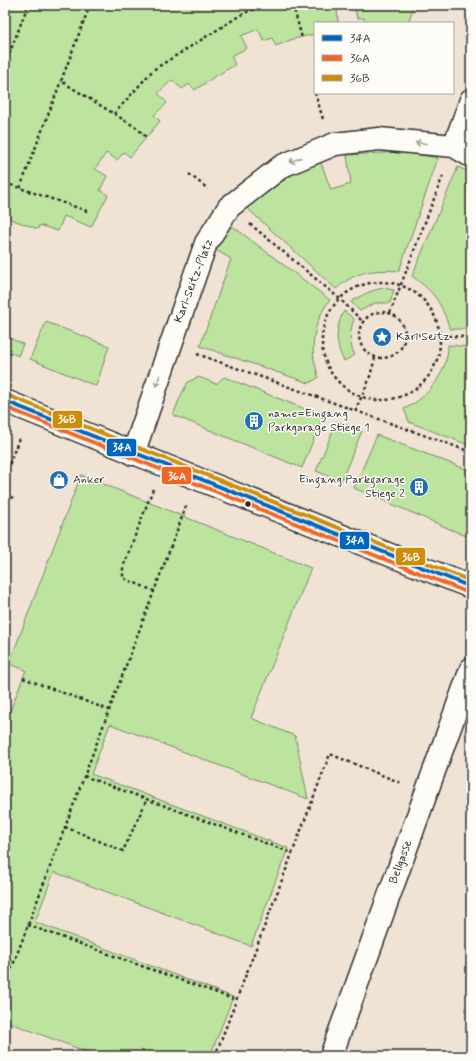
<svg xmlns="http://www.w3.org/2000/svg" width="476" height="1061" viewBox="0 0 476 1061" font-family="Mynerve,sans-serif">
  <rect width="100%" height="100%" fill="#f0e3d4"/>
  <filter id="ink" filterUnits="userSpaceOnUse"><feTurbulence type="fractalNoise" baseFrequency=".025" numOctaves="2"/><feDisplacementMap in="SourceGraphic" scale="8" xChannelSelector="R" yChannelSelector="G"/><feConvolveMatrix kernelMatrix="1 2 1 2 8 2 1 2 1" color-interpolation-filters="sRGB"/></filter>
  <g filter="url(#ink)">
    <g fill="#bde49f" stroke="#748865">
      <path d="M11,5H352L337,7L338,22L315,23V34L293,39L276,46L272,38L264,41L258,29L241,36L247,48L231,56L235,65L214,77L195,90L189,84L182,89L172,80L158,93L167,103L154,115L160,121L130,157L124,152L117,160L106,153L95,169L107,176L100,190L108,195L91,227L64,216L58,231L39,225L38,229L5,217V21Z"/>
      <path d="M354,5H414L408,23H365L364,18H357Z"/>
      <path d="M402,152L438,158L399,271C373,269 356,271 336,289L247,208C270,188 293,173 320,160L331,190L351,184L347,155Z"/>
      <path d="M458,167L471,173V329H450C440,301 436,294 412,276Z"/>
      <path d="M231,225L330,300C317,315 311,339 314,359C315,366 318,372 318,378L309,383L200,346L231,259L216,250L218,243Z"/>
      <path d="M384,288L394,290L390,303H375L360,311L351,302C362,295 371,290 384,288Z"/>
      <path d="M344,311L354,319C350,331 348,343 355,355L344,361C335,345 335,327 344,311Z"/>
      <path d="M46,322L109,346L96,386L30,359Z"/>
      <path d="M5,336L23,344L18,356L5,350Z"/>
      <path d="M448,345L471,347V446L409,422L404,409C429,397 448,372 448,345Z"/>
      <path d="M199,377L216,384L224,377L323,416L302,468L173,415L182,393L188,382Z"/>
      <path d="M337,421L362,431L341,481L316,471Z"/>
      <path d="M377,435L471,471V538L354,488Z"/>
      <path d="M81,475L311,568L251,718L295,736L308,799L110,724L91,774L288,848L251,946L54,872L35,922L233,997L210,1056H98L5,1021V724L26,670L9,664Z"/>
    </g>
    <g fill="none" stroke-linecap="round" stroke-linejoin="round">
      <defs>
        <g id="minor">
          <path d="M454,146L471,100"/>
          <path d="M5,401C160,464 315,526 471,587"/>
          <path d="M133,454L206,243L229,207L282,166L335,144L379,139L454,146L471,156"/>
          <path d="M331,1056L471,669"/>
        </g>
      </defs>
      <use href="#minor" stroke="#2b2b2b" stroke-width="25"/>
      <g stroke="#2b2b2b" stroke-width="2.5" stroke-dasharray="3 3" stroke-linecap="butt">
        <path d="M90,5L61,81L137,128L146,137"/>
        <path d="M293,5L302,38"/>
        <path d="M5,65L28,5"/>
        <path d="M315,93L323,119"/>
        <path d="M114,114L153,70L244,13L267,5"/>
        <path d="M189,174L208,189"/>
        <path d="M5,183L90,212"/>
        <path d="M20,188L61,81"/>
        <path d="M250,224L340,299L363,322"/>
        <circle cx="381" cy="341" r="59"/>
        <circle cx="382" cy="335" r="23"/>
        <path d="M390,313L444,173"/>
        <path d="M406,334L471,337"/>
        <path d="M197,354L471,452"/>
        <path d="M355,411L369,380L375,358"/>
        <path d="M5,475L20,436"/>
        <path d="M153,489L123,567V578L154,591"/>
        <path d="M5,495L16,499"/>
        <path d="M23,678L109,710"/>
        <path d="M84,776L292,853"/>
        <path d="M65,827L123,851L147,799"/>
        <path d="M28,925L236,1000"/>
        <path d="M5,986L187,504"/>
        <path d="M215,1056L330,754L401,783"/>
      </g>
      <use href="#minor" stroke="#fdfcf7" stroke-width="22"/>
      <defs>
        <path id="bus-1" d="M5,401L471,587"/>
        <path id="bus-2" d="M5,407L469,593"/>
        <path id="bus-3" d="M7,395L471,581"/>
      </defs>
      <use href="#bus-1" stroke="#fdfcf7" stroke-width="7"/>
      <use href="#bus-2" stroke="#fdfcf7" stroke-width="7"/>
      <use href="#bus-3" stroke="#fdfcf7" stroke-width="7"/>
      <use href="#bus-1" stroke="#0065bd" stroke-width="4"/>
      <use href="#bus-2" stroke="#f26522" stroke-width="4"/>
      <use href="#bus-3" stroke="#ce8d09" stroke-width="4"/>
    </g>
    <defs><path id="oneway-shaft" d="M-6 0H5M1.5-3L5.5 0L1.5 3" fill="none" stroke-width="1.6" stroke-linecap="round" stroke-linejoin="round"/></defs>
    <g stroke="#9e9e9b">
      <use href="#oneway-shaft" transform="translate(421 143) rotate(-175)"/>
      <use href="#oneway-shaft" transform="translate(295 160) rotate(158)"/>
      <use href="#oneway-shaft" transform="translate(158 381) rotate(109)"/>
    </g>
  </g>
  <defs>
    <symbol id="sight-disc" viewBox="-11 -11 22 22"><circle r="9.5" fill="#1f6fb2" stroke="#fdfcf7"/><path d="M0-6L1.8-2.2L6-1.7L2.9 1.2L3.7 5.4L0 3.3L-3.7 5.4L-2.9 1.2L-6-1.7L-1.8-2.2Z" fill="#fff"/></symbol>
    <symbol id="building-disc" viewBox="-11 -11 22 22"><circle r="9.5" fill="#1f6fb2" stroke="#fdfcf7"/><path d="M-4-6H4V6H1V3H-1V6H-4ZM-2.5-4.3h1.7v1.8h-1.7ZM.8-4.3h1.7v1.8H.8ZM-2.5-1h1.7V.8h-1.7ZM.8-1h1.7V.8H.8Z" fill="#fff"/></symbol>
    <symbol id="shop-disc" viewBox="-11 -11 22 22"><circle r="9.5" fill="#1f6fb2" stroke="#fdfcf7"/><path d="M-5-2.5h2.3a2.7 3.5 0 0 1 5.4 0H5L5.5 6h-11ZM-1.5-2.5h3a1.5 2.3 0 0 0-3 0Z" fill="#fff"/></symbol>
  </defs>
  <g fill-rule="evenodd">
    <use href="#sight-disc" x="371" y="326" width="22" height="22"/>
    <use href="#building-disc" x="243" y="410" width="22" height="22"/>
    <use href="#shop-disc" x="48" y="469" width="22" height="22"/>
    <use href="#building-disc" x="408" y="476" width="22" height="22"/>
  </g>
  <circle fill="#2b2b2b" stroke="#fdfcf7" stroke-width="1.5" cx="248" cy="504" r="3.5"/>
  <g text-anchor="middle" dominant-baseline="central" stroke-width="3" stroke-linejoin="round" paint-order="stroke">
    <g font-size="12" fill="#2b2b2b" stroke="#fdfcf7">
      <text transform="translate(194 281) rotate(-69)">Karl-Seitz-Platz</text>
      <text transform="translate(401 862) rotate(-70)">Bellgasse</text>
    </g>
    <g font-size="12" fill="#2b2b2b" stroke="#fdfcf7" text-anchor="start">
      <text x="396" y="337">Karl Seitz</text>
      <text x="268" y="414">name=Eingang<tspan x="268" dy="14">Parkgarage Stiege 1</tspan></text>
      <text x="73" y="480">Anker</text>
      <text x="405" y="480" text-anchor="end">Eingang Parkgarage<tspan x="405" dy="14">Stiege 2</tspan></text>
    </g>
  </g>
  <g stroke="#fdfcf7" stroke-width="1.5">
    <rect x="52" y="410" width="31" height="19" rx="4" fill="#ce8d09"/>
    <rect x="106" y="438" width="31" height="19" rx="4" fill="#0065bd"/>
    <rect x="161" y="466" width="31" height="19" rx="4" fill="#f26522"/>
    <rect x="339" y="531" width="31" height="19" rx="4" fill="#0065bd"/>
    <rect x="395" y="547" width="31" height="19" rx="4" fill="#ce8d09"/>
  </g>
  <g font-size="11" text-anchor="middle" font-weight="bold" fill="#fff">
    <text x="67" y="423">36B</text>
    <text x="122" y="451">34A</text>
    <text x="177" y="480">36A</text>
    <text x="355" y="544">34A</text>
    <text x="411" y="561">36B</text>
  </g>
  <rect width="476" height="1061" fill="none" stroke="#fdfcf7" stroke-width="20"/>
  <rect x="10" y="10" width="456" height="1041" fill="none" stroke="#2b2b2b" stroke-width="1.5" filter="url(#ink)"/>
  <rect x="314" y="22" width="140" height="72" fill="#fdfcf7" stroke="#a9a8a5"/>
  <rect x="322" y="35" width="20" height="6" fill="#0065bd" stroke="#a9a8a5"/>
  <text x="350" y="42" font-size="12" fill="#2b2b2b">34A</text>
  <rect x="322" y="55" width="20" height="6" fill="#f26522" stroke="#a9a8a5"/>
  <text x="350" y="62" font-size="12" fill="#2b2b2b">36A</text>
  <rect x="322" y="75" width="20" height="6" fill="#ce8d09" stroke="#a9a8a5"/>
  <text x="350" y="82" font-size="12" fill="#2b2b2b">36B</text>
</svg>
